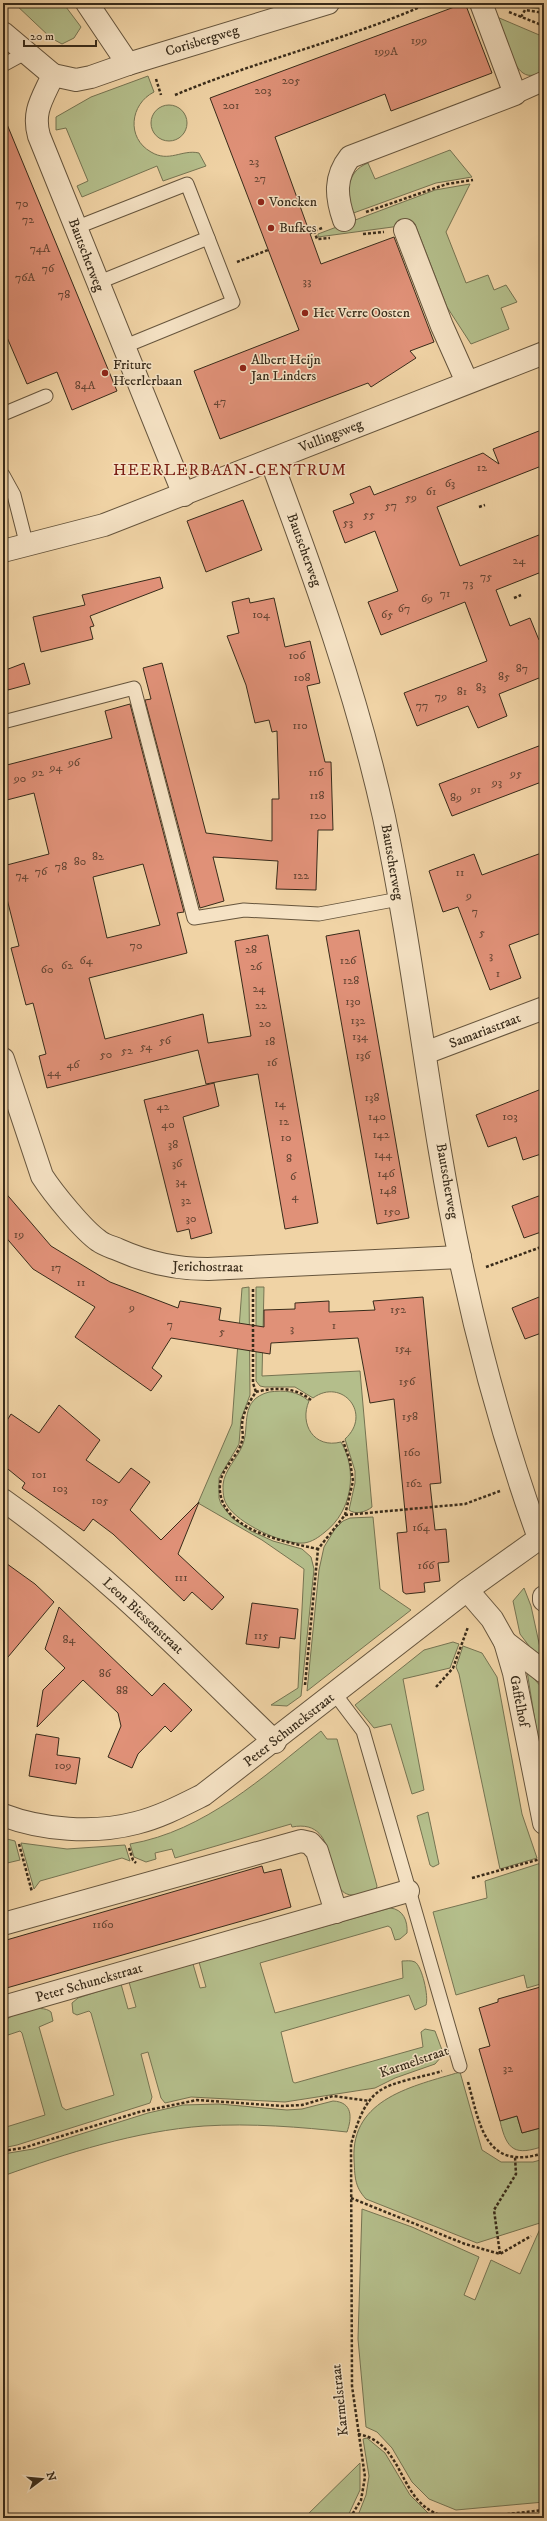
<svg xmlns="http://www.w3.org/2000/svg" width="547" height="2521" viewBox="0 0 547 2521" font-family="'IM FELL DW Pica',serif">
  <rect width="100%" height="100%" fill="#f0d3a5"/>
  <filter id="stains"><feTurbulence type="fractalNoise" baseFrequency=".005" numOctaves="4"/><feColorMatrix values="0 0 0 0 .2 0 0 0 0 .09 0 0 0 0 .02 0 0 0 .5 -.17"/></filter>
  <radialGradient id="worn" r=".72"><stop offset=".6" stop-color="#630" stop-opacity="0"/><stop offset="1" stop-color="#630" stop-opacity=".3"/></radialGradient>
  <g fill="#b4be8b" stroke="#767452">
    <path d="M14,3H63L81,27L74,38L62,44L51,38Z"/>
    <path d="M519,3H544V9L525,7Z"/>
    <path d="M497,17L544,37V72C537,74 530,78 523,73C511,65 502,31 497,17Z"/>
    <path d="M148,76L154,92C130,104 126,138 151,152C169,163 182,149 199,153L206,166L163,181L157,166L82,197L77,186L88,181L66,128L56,130V117L91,97Z"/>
    <circle cx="169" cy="123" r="18"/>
    <path d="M450,150L472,177L436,183L348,215C348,194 345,172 368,163L375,179Z"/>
    <path d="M470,184L446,232L466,283L488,275L494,290L506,285L517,302L501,308L509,329L471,344L447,307L415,224L318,237V234L435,190Z"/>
    <path d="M249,1287L250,1395L241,1419L239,1444L219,1478V1498L221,1504L232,1518L251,1531L273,1541L302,1549L311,1557L314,1569L301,1696L287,1706L271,1705L298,1688L304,1569L262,1540L198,1503L232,1424L242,1288Z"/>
    <path d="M256,1287H264L262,1376L360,1371L372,1507C366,1512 355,1515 349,1510L355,1483V1471L345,1439C373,1414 342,1377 313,1398L295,1387H265L260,1386L256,1381Z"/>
    <path d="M269,1392C285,1390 297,1391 309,1401C299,1424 314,1449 341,1442C358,1471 352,1511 325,1532C319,1537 312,1542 304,1543C283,1545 237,1523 227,1505C223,1499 223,1492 223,1485C224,1470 238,1458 243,1444C250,1425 239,1400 269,1392Z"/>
    <path d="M373,1517L380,1589L411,1610L307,1691L319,1570L324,1547L335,1529L343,1521L350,1518Z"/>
    <path d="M524,1588L531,1606L542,1657L539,1659L520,1634L513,1601Z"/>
    <path d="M453,1642L459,1644L450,1668L403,1679L424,1790L412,1794L391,1724L374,1728L355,1705L424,1650Z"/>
    <path d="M463,1646L482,1653L497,1677L522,1814L537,1858L500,1869L459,1674L456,1667Z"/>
    <path d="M527,1671L544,1690V1768L542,1765Z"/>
    <path d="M321,1731L327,1739H337L377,1886L376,1889C369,1891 360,1895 352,1895C321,1894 344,1817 292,1827L291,1824L175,1858L172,1849L155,1853L156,1859L146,1862L134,1857L130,1844C205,1831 263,1777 321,1731Z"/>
    <path d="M428,1812L439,1864L433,1867L430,1865L417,1816Z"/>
    <path d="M3,1838L15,1841L20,1860L3,1864Z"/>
    <path d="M21,1843L67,1849L125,1845L130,1861L122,1858L40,1881L34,1889Z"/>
    <path d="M541,1863L544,1869V1983L527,1988L524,1975L456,1995L433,1912L487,1898L485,1881Z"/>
    <path d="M390,1908C403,1909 408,1921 407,1933L400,1939L395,1940L391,1928L388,1926L260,1963L275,2013L403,1978L402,1961C406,1961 411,1960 415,1962C422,1966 429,1997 426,2005L415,2010L409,1995L281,2032L293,2082L295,2083L423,2047L421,2032L425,2029L435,2031L442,2050L441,2057L435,2064L395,2078L375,2088L285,2102L191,2097L165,2103L161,2098L148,2052L141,2054L152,2097L150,2103L17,2145L3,2148V2128L45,2115L22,2033L20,2031L8,2035L5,2033L4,2022C12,2013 41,2003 51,2012L53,2021L39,2027L62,2107L66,2110L114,2095L91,2013L89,2011L77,2015L73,2013L72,2003L78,1998L121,1984L128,2009L136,2007L129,1982L193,1964L200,1988L206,1987L199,1962Z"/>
    <path d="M460,2072L482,2150L501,2162H533L544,2159V2502L456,2510L429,2499L412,2482L392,2448L377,2432L366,2427L358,2339L362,2209L412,2227L479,2257L464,2295L475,2300L491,2260L520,2274L543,2222L477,2243L366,2199C354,2186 355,2176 354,2159C351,2098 414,2086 460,2072Z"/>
    <path d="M333,2101C353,2102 352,2118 347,2132C300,2127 251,2123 204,2126C136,2131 67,2153 3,2176V2154L33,2149L148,2113L183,2105L219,2104L287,2110L302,2109Z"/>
    <path d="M517,2116L522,2133L544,2127V2146C515,2156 507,2151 500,2121Z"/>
    <path d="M367,2438L385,2453L410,2495L433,2518H357L366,2495L369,2476L363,2439Z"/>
    <path d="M360,2463V2490L347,2518H304Z"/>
  </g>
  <g fill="#e09178" stroke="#382b1a" fill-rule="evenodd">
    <path d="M465,3L492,73L391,111L385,94L275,137L321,264L394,237L434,342L410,351L416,358L371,387L368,383L220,439L194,371L299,330L210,98Z"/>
    <path d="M4,117L117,391L72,410L57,372L27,384L3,328Z"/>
    <path d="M544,429V465L437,507L460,566L544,533V571L496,590L510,626L530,618L539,640L544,638V676L499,694L507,716L478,728L468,706L417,726L404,693L487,661L465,602L381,635L368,602L398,591L375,531L345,543L333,511L354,503L350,494L370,486L374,495L483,453L499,464L493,449Z"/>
    <path d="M243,500L262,550L206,572L187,521Z"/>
    <path d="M160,577L163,588L90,616L94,626L90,627L93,639L41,652L33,617L85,605L82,595Z"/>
    <path d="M249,598L250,603L274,598L285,647L310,641L320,683L307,686L325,762H331L333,830H318L316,890L276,889L278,861L213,857L224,901L200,908L145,700L151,699L143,668L162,663L206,833L272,841V799H279L277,731L272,732L269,720L255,723L246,685L227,636L239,633L232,602Z"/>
    <path d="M24,663L30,684L8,690L3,671Z"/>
    <path d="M130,704L184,912L177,913L187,953L89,978L105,1039L203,1014L208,1043L251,1036L235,941L268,935L318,1223L285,1229L258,1074L206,1084L198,1050L47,1088L39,1056L46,1054L33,1003L26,1005L11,948L19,946L7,899L3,900V866L49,854L34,793L3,801V766L112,738L105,711ZM143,864L160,925L107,938L93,877Z"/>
    <path d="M544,744V781L452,816L439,784Z"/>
    <path d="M544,852V932L509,945L521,978L490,990L458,907L443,912L429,871L474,854L482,875Z"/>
    <path d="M359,930L409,1218L377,1224L326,936Z"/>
    <path d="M214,1083L219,1106L183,1117L212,1233L191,1239L189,1229L177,1232L144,1100Z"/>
    <path d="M544,1088V1153L523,1160L516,1137L488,1147L476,1115Z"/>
    <path d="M3,1190L51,1246L110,1282L178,1308L180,1301L221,1308L219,1320L264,1327V1310L295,1309V1303L329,1301V1312L375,1310L373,1301L423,1297L441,1483L430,1484L435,1530L446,1529L449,1562L438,1563L440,1581L424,1583L425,1592L406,1594L403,1592L397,1533L407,1532L394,1399L370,1403L358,1338L271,1343L270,1354L171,1338L152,1368L162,1376L151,1391L75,1337L95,1307L33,1269L3,1234Z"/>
    <path d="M544,1194V1231L524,1238L512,1206Z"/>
    <path d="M544,1295V1332L525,1339L512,1308Z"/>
    <path d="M59,1405L100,1440L86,1460L119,1483L131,1468L150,1482L130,1510L161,1540L199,1502L178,1554L224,1597L212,1610L192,1592L184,1601L113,1534L93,1519L84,1531L22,1488L25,1483L3,1465V1427L11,1414L39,1433Z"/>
    <path d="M3,1561L35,1584L54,1602L3,1663Z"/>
    <path d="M252,1603L298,1609L295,1639L280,1637L279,1648L246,1644Z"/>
    <path d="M59,1607L152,1696L164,1683L192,1710L171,1732L165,1726L138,1754L132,1768L108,1757L121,1726L118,1713L83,1680L37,1727L43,1690L65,1668L45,1649Z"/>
    <path d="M36,1734L59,1738L57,1755L80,1758L76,1784L29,1776Z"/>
    <path d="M262,1866L264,1873L281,1869L291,1907L3,1989V1941Z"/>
    <path d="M544,1986V2127L522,2133L517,2116L500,2121L479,2049L490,2046L479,2008L498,2002V1999Z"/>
  </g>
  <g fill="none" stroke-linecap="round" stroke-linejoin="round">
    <defs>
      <g id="service">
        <path d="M3,65L25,53"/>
        <path d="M75,228L187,184L233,302L123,347"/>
        <path d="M97,283L208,238"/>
        <path d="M3,414L46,396"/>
        <path d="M3,475L14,495L27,546"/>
        <path d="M3,722L134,688L194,918L244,910L319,914L399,899"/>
        <path d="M335,1694L363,1731L460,2066"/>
      </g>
      <path id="pedestrian" d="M515,94L544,81"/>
      <g id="minor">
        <path d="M87,3L128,64"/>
        <path d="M3,33L53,75C43,98 32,111 39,136L184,495"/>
        <path d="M53,75L76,80L91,77L128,64L328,3"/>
        <path d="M344,220C336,197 334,177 350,157L515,94L481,3"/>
        <path d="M405,230L442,326L467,382"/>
        <path d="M271,460C315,578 357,695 384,817C415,963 429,1112 460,1258C480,1353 506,1447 539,1538"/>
        <path d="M3,551L104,525L544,353"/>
        <path d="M425,1053L544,1008"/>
        <path d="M3,1059L42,1176C53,1193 83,1230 99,1241C104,1245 112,1247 119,1250C148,1263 176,1269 208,1269L460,1257"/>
        <path d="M3,1500C103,1570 187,1657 275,1742"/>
        <path d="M467,1590L492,1619L505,1642L514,1673L544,1823"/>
        <path d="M544,1597V1600"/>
        <path d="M505,1642L544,1672"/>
        <path d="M3,1815C42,1830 94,1834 136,1823C160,1817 181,1806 203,1795L467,1590L544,1535"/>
        <path d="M3,1924L301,1841L310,1843L317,1851L336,1912"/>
        <path d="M3,2007L408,1891"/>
      </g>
    </defs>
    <use href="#service" stroke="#66553d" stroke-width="15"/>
    <use href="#pedestrian" stroke="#66553d" stroke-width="21"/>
    <use href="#minor" stroke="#66553d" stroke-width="24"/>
    <g stroke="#382b1a" stroke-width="2.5" stroke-dasharray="3 2" stroke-linecap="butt">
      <path d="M509,12L544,26"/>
      <path d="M521,17L525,10L544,13"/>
      <path d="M156,79L161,95"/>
      <path d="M175,95C258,60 347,40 429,3"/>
      <path d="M366,212L447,184L473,180"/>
      <path d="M314,231L317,239L330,238"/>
      <path d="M310,233L322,228"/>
      <path d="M363,234L384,232"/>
      <path d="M237,262L268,250"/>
      <path d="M479,507L485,505"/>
      <path d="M514,598L521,595"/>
      <path d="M486,1267L544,1246"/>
      <path d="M253,1289V1383L256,1392"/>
      <path d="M311,1400C295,1387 276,1387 256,1392C249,1402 242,1414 242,1426C242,1431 244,1436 242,1441C238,1457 222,1467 220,1484C216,1530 286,1542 318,1549"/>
      <path d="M345,1515L465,1504L500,1491"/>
      <path d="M305,1685L318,1549L345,1515L353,1481L350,1461L343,1441"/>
      <path d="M436,1687L453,1668L468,1627"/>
      <path d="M19,1844L32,1892"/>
      <path d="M129,1848L133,1860L136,1863"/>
      <path d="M472,1878L544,1858"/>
      <path d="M468,2082C480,2125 485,2172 544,2153"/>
      <path d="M3,2151L23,2148L139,2112L197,2100L282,2106L302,2105L333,2096L370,2101"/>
      <path d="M351,2198L465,2244L500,2254L531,2236"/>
      <path d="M500,2254L494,2210L516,2174L515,2157"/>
      <path d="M358,2434C410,2444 395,2512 454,2518"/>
      <path d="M350,2518L361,2500L365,2477L352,2386L351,2144C356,2127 363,2103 378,2092C392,2081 424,2077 442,2071"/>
      <path d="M472,2518L544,2510"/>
    </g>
    <use href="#service" stroke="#f5e2c4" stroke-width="13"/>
    <use href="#pedestrian" stroke="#f5e2c4" stroke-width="19"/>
    <use href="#minor" stroke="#f5e2c4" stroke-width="22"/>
  </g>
  <g fill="#8f2418" stroke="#f5e2c4" stroke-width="1.5">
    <circle cx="261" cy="202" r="4"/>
    <circle cx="271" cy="228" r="4"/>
    <circle cx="305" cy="313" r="4"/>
    <circle cx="243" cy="368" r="4"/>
    <circle cx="105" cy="373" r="4"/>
  </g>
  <g text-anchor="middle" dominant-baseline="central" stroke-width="3" stroke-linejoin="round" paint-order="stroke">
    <g font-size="12" fill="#624432">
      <text x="419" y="40">199</text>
      <text x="386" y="51">199A</text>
      <text x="291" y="80">205</text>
      <text x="263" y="90">203</text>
      <text x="231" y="105">201</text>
      <text x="254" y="161">23</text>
      <text x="260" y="178">27</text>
      <text x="22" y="203">70</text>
      <text x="28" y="219">72</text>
      <text x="40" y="248">74A</text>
      <text x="48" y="268">76</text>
      <text x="25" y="277">76A</text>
      <text x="307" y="281">33</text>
      <text x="64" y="294">78</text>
      <text x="85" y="385">84A</text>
      <text x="220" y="401">47</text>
      <text x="482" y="467">12</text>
      <text x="450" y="483">63</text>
      <text x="431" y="491">61</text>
      <text x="411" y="497">59</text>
      <text x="391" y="505">57</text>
      <text x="369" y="514">55</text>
      <text x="348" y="522">53</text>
      <text x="519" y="560">24</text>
      <text x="486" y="576">75</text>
      <text x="468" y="583">73</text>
      <text x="445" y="593">71</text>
      <text x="427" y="598">69</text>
      <text x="404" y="608">67</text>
      <text x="261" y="614">104</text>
      <text x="387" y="614">65</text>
      <text x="297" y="655">106</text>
      <text x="522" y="668">87</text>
      <text x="504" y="676">85</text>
      <text x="302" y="677">108</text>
      <text x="481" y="687">83</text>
      <text x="462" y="691">81</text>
      <text x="441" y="696">79</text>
      <text x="422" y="705">77</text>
      <text x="300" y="725">110</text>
      <text x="74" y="762">96</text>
      <text x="56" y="767">94</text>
      <text x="38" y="772">92</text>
      <text x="316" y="772">116</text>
      <text x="516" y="773">95</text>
      <text x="20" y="778">90</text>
      <text x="497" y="782">93</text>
      <text x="476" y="789">91</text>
      <text x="317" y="795">118</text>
      <text x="456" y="797">89</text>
      <text x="318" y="815">120</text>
      <text x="98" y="856">82</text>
      <text x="80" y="861">80</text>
      <text x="61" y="866">78</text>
      <text x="41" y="871">76</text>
      <text x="460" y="872">11</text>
      <text x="22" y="875">74</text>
      <text x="301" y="875">122</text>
      <text x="469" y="895">9</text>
      <text x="475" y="911">7</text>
      <text x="482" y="932">5</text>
      <text x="136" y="945">70</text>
      <text x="251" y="949">28</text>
      <text x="491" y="955">3</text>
      <text x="86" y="960">64</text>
      <text x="348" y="960">126</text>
      <text x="67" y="965">62</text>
      <text x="256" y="966">26</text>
      <text x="47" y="969">60</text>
      <text x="498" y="973">1</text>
      <text x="351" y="980">128</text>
      <text x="259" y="988">24</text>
      <text x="353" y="1001">130</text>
      <text x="261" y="1005">22</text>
      <text x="358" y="1020">132</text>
      <text x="265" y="1023">20</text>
      <text x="360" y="1036">134</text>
      <text x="165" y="1040">56</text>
      <text x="270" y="1041">18</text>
      <text x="146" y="1046">54</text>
      <text x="127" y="1050">52</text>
      <text x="106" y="1054">50</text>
      <text x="363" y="1055">136</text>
      <text x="272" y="1062">16</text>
      <text x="73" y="1064">46</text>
      <text x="54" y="1072">44</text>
      <text x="372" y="1097">138</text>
      <text x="280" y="1103">14</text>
      <text x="163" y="1106">42</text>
      <text x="377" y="1116">140</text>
      <text x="510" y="1116">103</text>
      <text x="284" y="1121">12</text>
      <text x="168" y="1124">40</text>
      <text x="381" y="1134">142</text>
      <text x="286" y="1137">10</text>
      <text x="173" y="1144">38</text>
      <text x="383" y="1154">144</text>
      <text x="289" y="1158">8</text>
      <text x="177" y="1163">36</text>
      <text x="386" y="1173">146</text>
      <text x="293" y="1176">6</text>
      <text x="181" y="1181">34</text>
      <text x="388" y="1190">148</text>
      <text x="295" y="1196">4</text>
      <text x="186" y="1200">32</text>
      <text x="392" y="1211">150</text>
      <text x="191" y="1218">30</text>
      <text x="19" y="1234">19</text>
      <text x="56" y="1267">17</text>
      <text x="81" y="1282">11</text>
      <text x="132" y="1307">9</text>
      <text x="398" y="1309">152</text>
      <text x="170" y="1324">7</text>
      <text x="334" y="1325">1</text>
      <text x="292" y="1328">3</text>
      <text x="222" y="1331">5</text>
      <text x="403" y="1348">154</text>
      <text x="407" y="1381">156</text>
      <text x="410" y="1416">158</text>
      <text x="412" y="1452">160</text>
      <text x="39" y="1474">101</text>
      <text x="414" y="1483">162</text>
      <text x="60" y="1488">103</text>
      <text x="100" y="1500">105</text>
      <text x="421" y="1527">164</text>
      <text x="426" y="1565">166</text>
      <text x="181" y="1577">111</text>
      <text x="261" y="1635">115</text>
      <text x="69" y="1639">84</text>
      <text x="105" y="1673">86</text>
      <text x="122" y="1690">88</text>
      <text x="63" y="1765">109</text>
      <text x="103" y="1924">1160</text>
      <text x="508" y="2068">32</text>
    </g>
    <g font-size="14" fill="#382b1a" stroke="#f5e2c4">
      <text transform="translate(202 41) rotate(-17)">Corisbergweg</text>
      <text transform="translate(86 255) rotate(69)">Bautscherweg</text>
      <text transform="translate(331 436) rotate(-22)">Vullingsweg</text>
      <text transform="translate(304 550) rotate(70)">Bautscherweg</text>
      <text transform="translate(392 862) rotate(80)">Bautscherweg</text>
      <text transform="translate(485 1031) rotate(-21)">Samariastraat</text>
      <text transform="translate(447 1181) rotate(80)">Bautscherweg</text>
      <text transform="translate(208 1267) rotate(1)">Jerichostraat</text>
      <text transform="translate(143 1616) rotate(43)">Leon Biessenstraat</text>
      <text transform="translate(519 1701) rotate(79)">Gaffelhof</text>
      <text transform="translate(289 1730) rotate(-38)">Peter Schunckstraat</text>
      <text transform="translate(89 1983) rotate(-16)">Peter Schunckstraat</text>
      <text transform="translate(414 2062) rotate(-19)">Karmelstraat</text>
      <text transform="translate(340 2400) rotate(-96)">Karmelstraat</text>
    </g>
    <g font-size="14" fill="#382b1a" stroke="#f5e2c4" text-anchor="start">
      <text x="269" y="202">Voncken</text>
      <text x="279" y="228">Bufkes</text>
      <text x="313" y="313">Het Verre Oosten</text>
      <text x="251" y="360">Albert Heijn<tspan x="251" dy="16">Jan Linders</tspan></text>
      <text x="113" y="365">Friture<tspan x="113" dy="16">Heerlerbaan</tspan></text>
    </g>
    <g font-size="16" letter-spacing="1" fill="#7a1f14" stroke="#f5e2c4">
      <text x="230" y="470">HEERLERBAAN-CENTRUM</text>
    </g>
  </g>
  <rect width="547" height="2521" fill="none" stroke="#f0d3a5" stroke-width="16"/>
  <rect x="4" y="4" width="539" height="2513" fill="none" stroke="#382b1a" stroke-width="2"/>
  <rect x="8" y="8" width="531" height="2505" fill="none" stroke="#382b1a"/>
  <g transform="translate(42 2479) rotate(74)" stroke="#f5e2c4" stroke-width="3" paint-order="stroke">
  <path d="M0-3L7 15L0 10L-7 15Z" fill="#382b1a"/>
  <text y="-6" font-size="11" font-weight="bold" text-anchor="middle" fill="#382b1a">N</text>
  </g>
  <path d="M24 40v6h72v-6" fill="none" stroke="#382b1a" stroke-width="2"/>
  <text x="30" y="40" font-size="12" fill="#382b1a" stroke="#f5e2c4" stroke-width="3" paint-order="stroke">20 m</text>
  <rect width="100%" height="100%" filter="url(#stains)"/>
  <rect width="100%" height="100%" fill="url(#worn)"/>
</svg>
